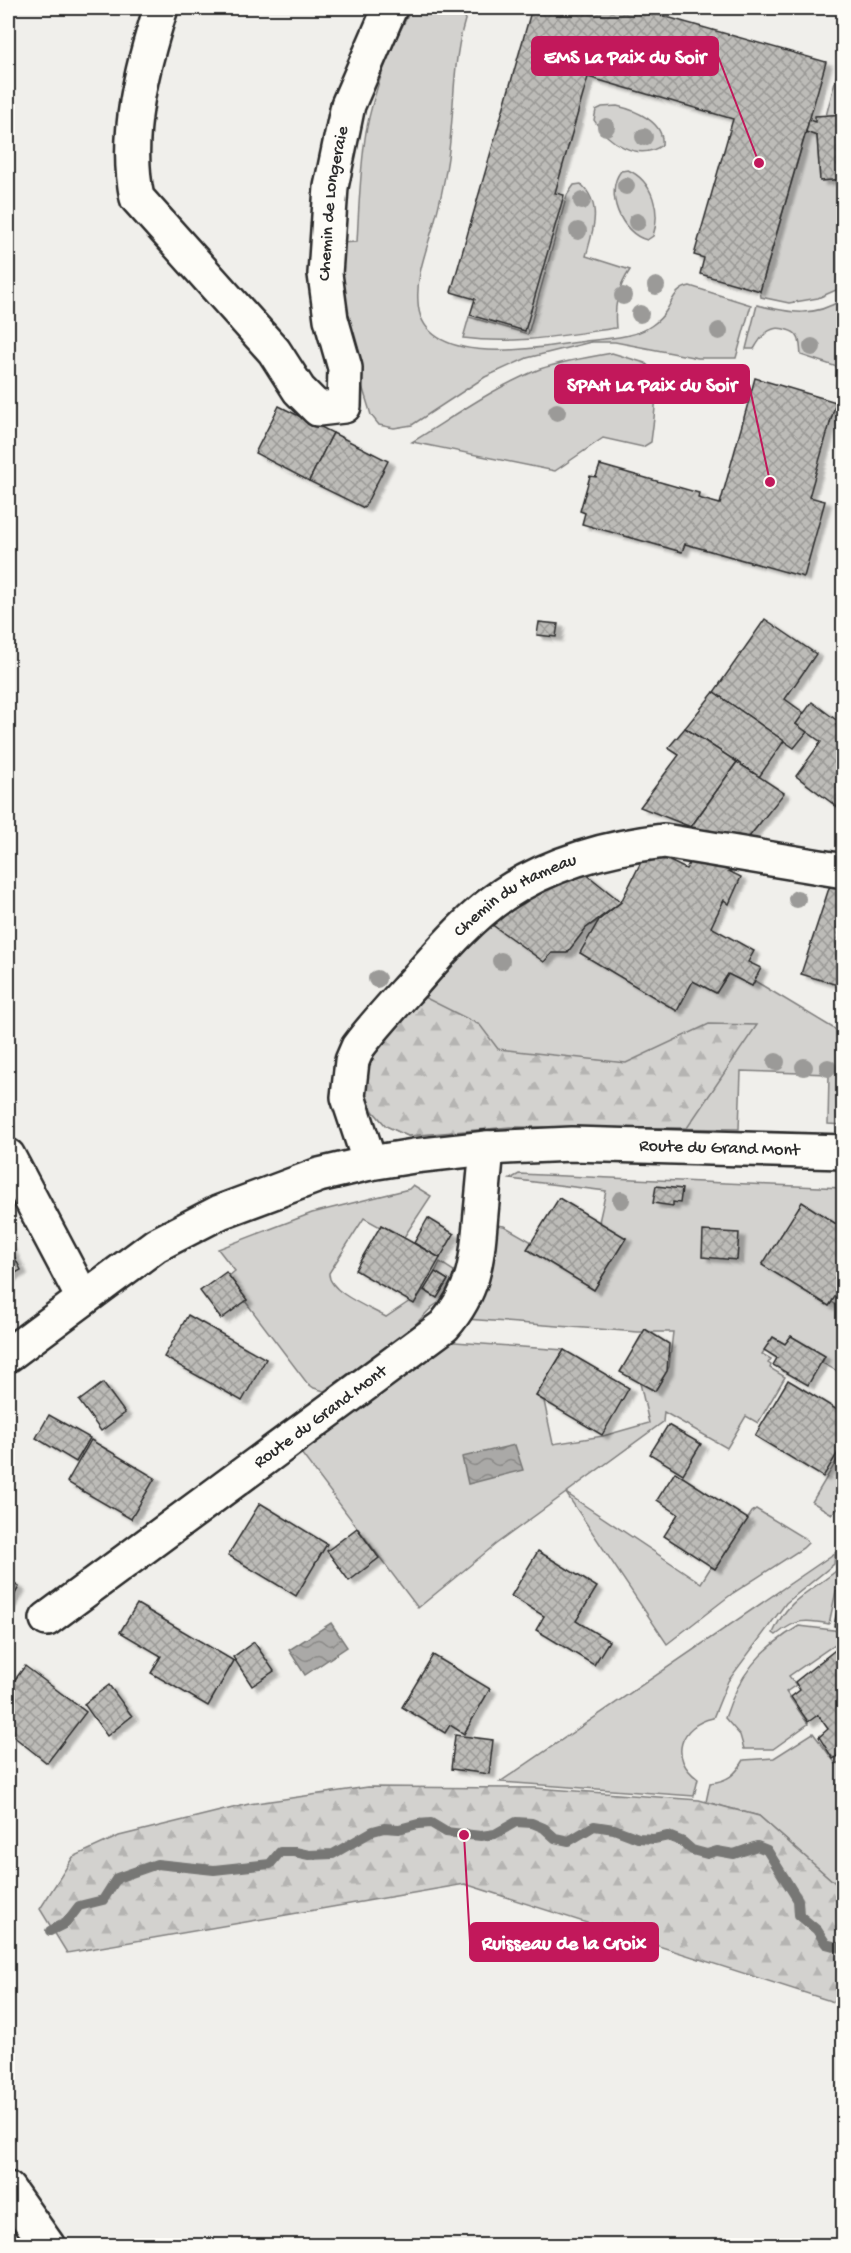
<svg xmlns="http://www.w3.org/2000/svg" width="851" height="2253" viewBox="0 0 851 2253" font-family="'Gochi Hand',sans-serif">
  <defs>
    <pattern id="forest-firs" width="22" height="20" patternUnits="userSpaceOnUse" patternTransform="scale(1.5)"><rect width="22" height="20" fill="#d3d2cf"/><path d="M5 1l3.5 6h-7zM16 11l3.5 6h-7z" fill="#b5b4b2"/></pattern>
    <pattern id="water-waves" width="16" height="10" patternUnits="userSpaceOnUse" patternTransform="scale(1.5)"><rect width="16" height="10" fill="#aaa9a7"/><path d="M0 5q4-4 8 0t8 0" fill="none" stroke="#8b8a88"/></pattern>
    <pattern id="building-cross-hatch" width="8" height="8" patternUnits="userSpaceOnUse" patternTransform="scale(1.5)"><rect width="8" height="8" fill="#bdbcb8"/><path d="M0 0l8 8M0 8l8-8" fill="none" stroke="#9a9996"/></pattern>
    <filter id="shadow"><feDropShadow dx="6" dy="4" stdDeviation="1.5" flood-color="#0004"/></filter>
  </defs>
  <rect width="100%" height="100%" fill="#f0efeb"/>
  <filter id="ink" filterUnits="userSpaceOnUse"><feTurbulence type="fractalNoise" baseFrequency=".0167" numOctaves="2"/><feDisplacementMap in="SourceGraphic" scale="12" xChannelSelector="R" yChannelSelector="G"/><feConvolveMatrix kernelMatrix="1 2 1 2 8 2 1 2 1" color-interpolation-filters="sRGB"/></filter>
  <g filter="url(#ink)">
    <g fill="#d3d2cf" stroke="#7f7e7d" stroke-width="1.5">
      <path d="M412,8H469C450,58 456,112 447,164C444,185 439,206 433,227C426,252 416,275 418,302C421,370 537,348 579,342C597,339 616,339 633,334C646,331 659,322 666,311C673,300 675,289 690,286L751,305L736,358H698L615,342H591L527,358L485,377L412,425L394,428L379,425L371,415L340,314L337,243L357,242C359,206 360,169 366,132C374,89 391,46 412,8Z"/>
      <path d="M837,74L843,77V114L826,116Z"/>
      <path d="M617,106C635,110 665,122 662,145C638,163 606,141 594,120L596,110L602,107Z"/>
      <path d="M806,132L817,136L820,181L843,179V287L818,298L789,303L761,297L760,291Z"/>
      <path d="M628,170C653,181 661,212 653,236L647,240C621,234 604,192 621,171Z"/>
      <path d="M581,184C603,205 593,231 586,256L630,270C617,289 614,306 616,328C565,335 515,345 463,338L469,317L528,334L567,195L574,185Z"/>
      <path d="M843,299V369L801,355C800,349 801,341 797,336C794,331 790,331 784,329C769,325 761,337 754,349H746L757,305C790,313 814,318 843,299Z"/>
      <path d="M612,353L645,363C663,376 653,422 651,442L643,447L603,438L555,471L412,442C453,417 494,387 540,369C563,361 588,357 612,353Z"/>
      <path d="M599,920L580,953L677,1010L693,981L716,993L728,974L752,986L755,981L843,1034V1125L828,1124L829,1074L741,1071L739,1129L510,1127L408,1136L386,1126L373,1111L365,1094L364,1062L491,924L552,953H567L586,928Z"/>
      <path d="M519,1174L843,1188V1229L802,1203L763,1265L829,1306L832,1302L843,1310V1374L822,1363L825,1356L791,1336L785,1344L773,1337L762,1354L771,1359L768,1363L771,1365L770,1368L785,1377L758,1423L746,1416L727,1448L664,1412L663,1422L566,1493L701,1583L711,1567L715,1569L752,1512L756,1509L807,1540L808,1543L803,1548L733,1593L667,1644L566,1493L496,1544L418,1608L298,1449L441,1341L564,1350L536,1396L544,1401L553,1444L603,1436L649,1423L640,1383L655,1391L669,1367L673,1332H638L466,1319L493,1227L497,1225L504,1226L532,1242L528,1250L594,1290L626,1238L599,1222L606,1191L510,1179Z"/>
      <path d="M413,1185L431,1196L404,1237L381,1225L380,1227L364,1218L329,1273C328,1292 370,1308 386,1317L410,1301L414,1303L423,1290L437,1298L448,1280L435,1272L440,1262L457,1273L454,1282L441,1301L432,1307L410,1330L324,1391L314,1388L307,1383L245,1301L247,1300L229,1276L235,1271L218,1249L312,1213L409,1189Z"/>
      <path d="M843,1450V1504L832,1514L812,1502Z"/>
      <path d="M835,1553L834,1564L786,1603L728,1681L713,1718C680,1725 668,1758 698,1779L694,1796L500,1782Z"/>
      <path d="M843,1565V1592L836,1591L829,1624C805,1619 796,1619 776,1635L773,1633C790,1594 815,1591 843,1565Z"/>
      <path d="M799,1626L841,1631L838,1642L789,1676L796,1685L786,1692L808,1724L773,1749H744L740,1735L725,1718C739,1675 759,1650 799,1626Z"/>
      <path d="M813,1733L836,1764L843,1759V1890L759,1816L706,1802L710,1783C728,1781 735,1775 744,1760L774,1758Z"/>
    </g>
    <g fill="url(#forest-firs)" stroke="#7f7e7d" stroke-width="1.5">
      <path d="M424,997L480,1025L498,1049L626,1063L709,1024L757,1025L687,1128L510,1127L408,1136L386,1126L373,1111L365,1094L364,1062Z"/>
      <path d="M368,1787L536,1788L699,1800L759,1816L843,1890V2005L465,1884L67,1953L40,1909L73,1857L119,1836L249,1804Z"/>
    </g>
    <g fill="url(#water-waves)" stroke="#777775" stroke-width="1.5">
      <path d="M515,1445L523,1470L468,1484L462,1457Z"/>
      <path d="M331,1623L347,1647L305,1675L289,1650Z"/>
    </g>
    <g fill="none" stroke-linecap="round" stroke-linejoin="round">
      <path stroke="#777775" stroke-width="10" d="M50,1931L66,1923L79,1906L103,1900L117,1878L157,1864L214,1870L270,1864L280,1852H295L309,1855L333,1854L373,1831L384,1828L399,1829L418,1824L431,1823L446,1832L481,1836L495,1834L516,1822L532,1823L544,1828L555,1838L569,1841L594,1826L614,1829L638,1838L654,1839L668,1836L683,1842L692,1850L707,1854L717,1851L734,1854L757,1846L767,1850L798,1900L799,1915L817,1930L826,1944L844,1949"/>
    </g>
    <g fill="url(#building-cross-hatch)" stroke="#2b2b2b" stroke-width="1.5" filter="url(#shadow)">
      <path d="M532,8H635L826,62L760,291L700,274L704,258L694,255L733,119L588,77L555,193L564,195L525,331L470,315L475,299L451,292Z"/>
      <path d="M844,114V179L820,181L817,136L806,132L809,120L815,122V116Z"/>
      <path d="M755,378L836,402L809,497L825,501L804,577L685,544L682,552L582,524L585,513L580,511L590,476L596,477L600,465L699,493L698,498L720,504Z"/>
      <path d="M279,406L333,433L309,481L255,453Z"/>
      <path d="M333,433L388,461L364,508L309,481Z"/>
      <path d="M765,619L816,654L785,699L804,713L796,724L807,732L794,748L714,692Z"/>
      <path d="M539,622L558,624L556,637L537,635Z"/>
      <path d="M714,692L784,741L759,777L685,728Z"/>
      <path d="M812,702L839,722L836,725L844,731V812L796,776L821,742L796,724Z"/>
      <path d="M685,728L737,762L691,827L640,807L679,755L668,748Z"/>
      <path d="M737,762L784,793L741,847L691,827Z"/>
      <path d="M647,850L686,869L694,854L741,877L729,904L724,900L711,927L754,951L748,962L761,968L752,986L728,974L716,993L693,981L677,1011L580,953L599,920L621,902Z"/>
      <path d="M580,869L621,902L586,928L567,953H552L544,962L491,924L508,905Z"/>
      <path d="M833,876L844,879V987L801,974Z"/>
      <path d="M656,1186L682,1189L680,1203L673,1202V1206L653,1203Z"/>
      <path d="M559,1198L626,1238L594,1290L527,1249Z"/>
      <path d="M802,1202L844,1229V1283L829,1306L762,1265Z"/>
      <path d="M428,1218L454,1234L440,1258L414,1243Z"/>
      <path d="M381,1225L440,1258L414,1304L355,1270Z"/>
      <path d="M703,1231L739,1233L737,1260L702,1257Z"/>
      <path d="M8,1244L21,1270L8,1277Z"/>
      <path d="M226,1272L247,1300L221,1319L200,1291Z"/>
      <path d="M435,1272L448,1280L437,1298L424,1290Z"/>
      <path d="M188,1315L266,1359L242,1401L164,1357Z"/>
      <path d="M645,1329L669,1344L667,1371L655,1391L620,1372Z"/>
      <path d="M791,1336L825,1356L808,1385L773,1365L777,1358L764,1350L773,1337L785,1344Z"/>
      <path d="M564,1350L629,1388L602,1435L536,1396Z"/>
      <path d="M788,1380L844,1414V1443L823,1477L755,1436Z"/>
      <path d="M103,1383L125,1413L101,1431L79,1401Z"/>
      <path d="M49,1415L90,1438L76,1462L36,1438Z"/>
      <path d="M668,1425L701,1444L683,1474L650,1454Z"/>
      <path d="M91,1440L155,1478L131,1519L67,1482Z"/>
      <path d="M675,1472L748,1519L715,1569L664,1536L678,1514L657,1500Z"/>
      <path d="M260,1503L327,1544L296,1596L228,1555Z"/>
      <path d="M357,1528L379,1558L349,1581L327,1551Z"/>
      <path d="M538,1551L597,1587L576,1621L609,1641L594,1665L536,1630L544,1616L511,1596Z"/>
      <path d="M8,1580L19,1587L8,1606Z"/>
      <path d="M840,1596L844,1597V1628L834,1626Z"/>
      <path d="M137,1604L234,1661L208,1706L151,1673L161,1656L120,1632Z"/>
      <path d="M254,1642L274,1671L252,1686L233,1657Z"/>
      <path d="M844,1643V1753L833,1759L819,1737L828,1729L818,1715L808,1722L791,1697L800,1690L795,1682Z"/>
      <path d="M433,1655L490,1689L464,1734L450,1725L445,1733L402,1707Z"/>
      <path d="M25,1666L86,1712L47,1763L8,1732L10,1723L8,1722V1689Z"/>
      <path d="M109,1685L132,1716L107,1736L84,1704Z"/>
      <path d="M455,1735L493,1740L489,1774L451,1769Z"/>
    </g>
    <g fill="none" stroke-linecap="round" stroke-linejoin="round">
      <defs>
        <g id="minor">
          <path id="s1" d="M161,8C142,67 124,136 137,198L274,351L299,390L318,409L344,406L345,368L331,319L325,274L331,187L348,105L390,8"/>
          <path d="M8,1156L83,1298"/>
          <path id="s2" d="M370,1163L348,1097L352,1061L358,1047C375,1024 396,1002 415,981C442,950 470,917 504,894C550,863 609,847 664,841L844,871"/>
          <path id="s3" d="M8,1355L156,1245L220,1212L319,1175L370,1163L414,1156L487,1148L572,1144L844,1152"/>
          <path id="s4" d="M47,1619L444,1326C476,1289 477,1259 481,1213C483,1191 485,1169 487,1148"/>
          <path d="M8,2189L48,2246"/>
        </g>
      </defs>
      <use href="#minor" stroke="#2b2b2b" stroke-width="38"/>
      <use href="#minor" stroke="#fdfcf7" stroke-width="33"/>
    </g>
    <g fill="#9b9a98">
      <circle cx="606" cy="127" r="9"/>
      <circle cx="644" cy="137" r="9"/>
      <circle cx="626" cy="186" r="9"/>
      <circle cx="582" cy="201" r="9"/>
      <circle cx="637" cy="222" r="9"/>
      <circle cx="578" cy="231" r="9"/>
      <circle cx="656" cy="286" r="9"/>
      <circle cx="623" cy="296" r="9"/>
      <circle cx="640" cy="314" r="9"/>
      <circle cx="719" cy="331" r="9"/>
      <circle cx="812" cy="347" r="9"/>
      <circle cx="557" cy="412" r="9"/>
      <circle cx="797" cy="899" r="9"/>
      <circle cx="501" cy="961" r="9"/>
      <circle cx="377" cy="979" r="9"/>
      <circle cx="776" cy="1062" r="9"/>
      <circle cx="804" cy="1067" r="9"/>
      <circle cx="828" cy="1068" r="9"/>
      <circle cx="621" cy="1200" r="9"/>
    </g>
  </g>
  <g text-anchor="middle" dominant-baseline="central" stroke-width="4.5" stroke-linejoin="round" paint-order="stroke">
    <g font-size="18" fill="#2b2b2b" stroke="#fdfcf7">
      <text stroke="none"><textPath href="#s1" startOffset="704">Chemin de Longeraie</textPath></text>
      <text stroke="none"><textPath href="#s2" startOffset="342">Chemin du Hameau</textPath></text>
      <text stroke="none"><textPath href="#s3" startOffset="765">Route du Grand Mont</textPath></text>
      <text stroke="none"><textPath href="#s4" startOffset="340">Route du Grand Mont</textPath></text>
    </g>
  </g>
  <path fill="none" stroke="#c2185b" stroke-width="2" d="M759 163L718 56M770 482L749 384M464 1835L470 1942"/>
  <g fill="#c2185b" stroke="#fdfcf7" stroke-width="2">
    <circle cx="759" cy="163" r="6"/>
    <circle cx="770" cy="482" r="6"/>
    <circle cx="464" cy="1835" r="6"/>
  </g>
  <g fill="#c2185b" stroke="#c2185b" stroke-width="2">
    <rect x="532" y="37" width="186" height="38" rx="6"/>
    <rect x="555" y="365" width="194" height="38" rx="6"/>
    <rect x="470" y="1923" width="188" height="38" rx="6"/>
  </g>
  <g font-size="20" text-anchor="middle" font-weight="bold" fill="#fff">
    <text x="625" y="63">EMS La Paix du Soir</text>
    <text x="652" y="391">SPAH La Paix du Soir</text>
    <text x="564" y="1949">Ruisseau de la Croix</text>
  </g>
  <rect width="851" height="2253" fill="none" stroke="#fdfcf7" stroke-width="30"/>
  <rect x="15" y="15" width="821" height="2223" fill="none" stroke="#2b2b2b" stroke-width="2" filter="url(#ink)"/>
</svg>
